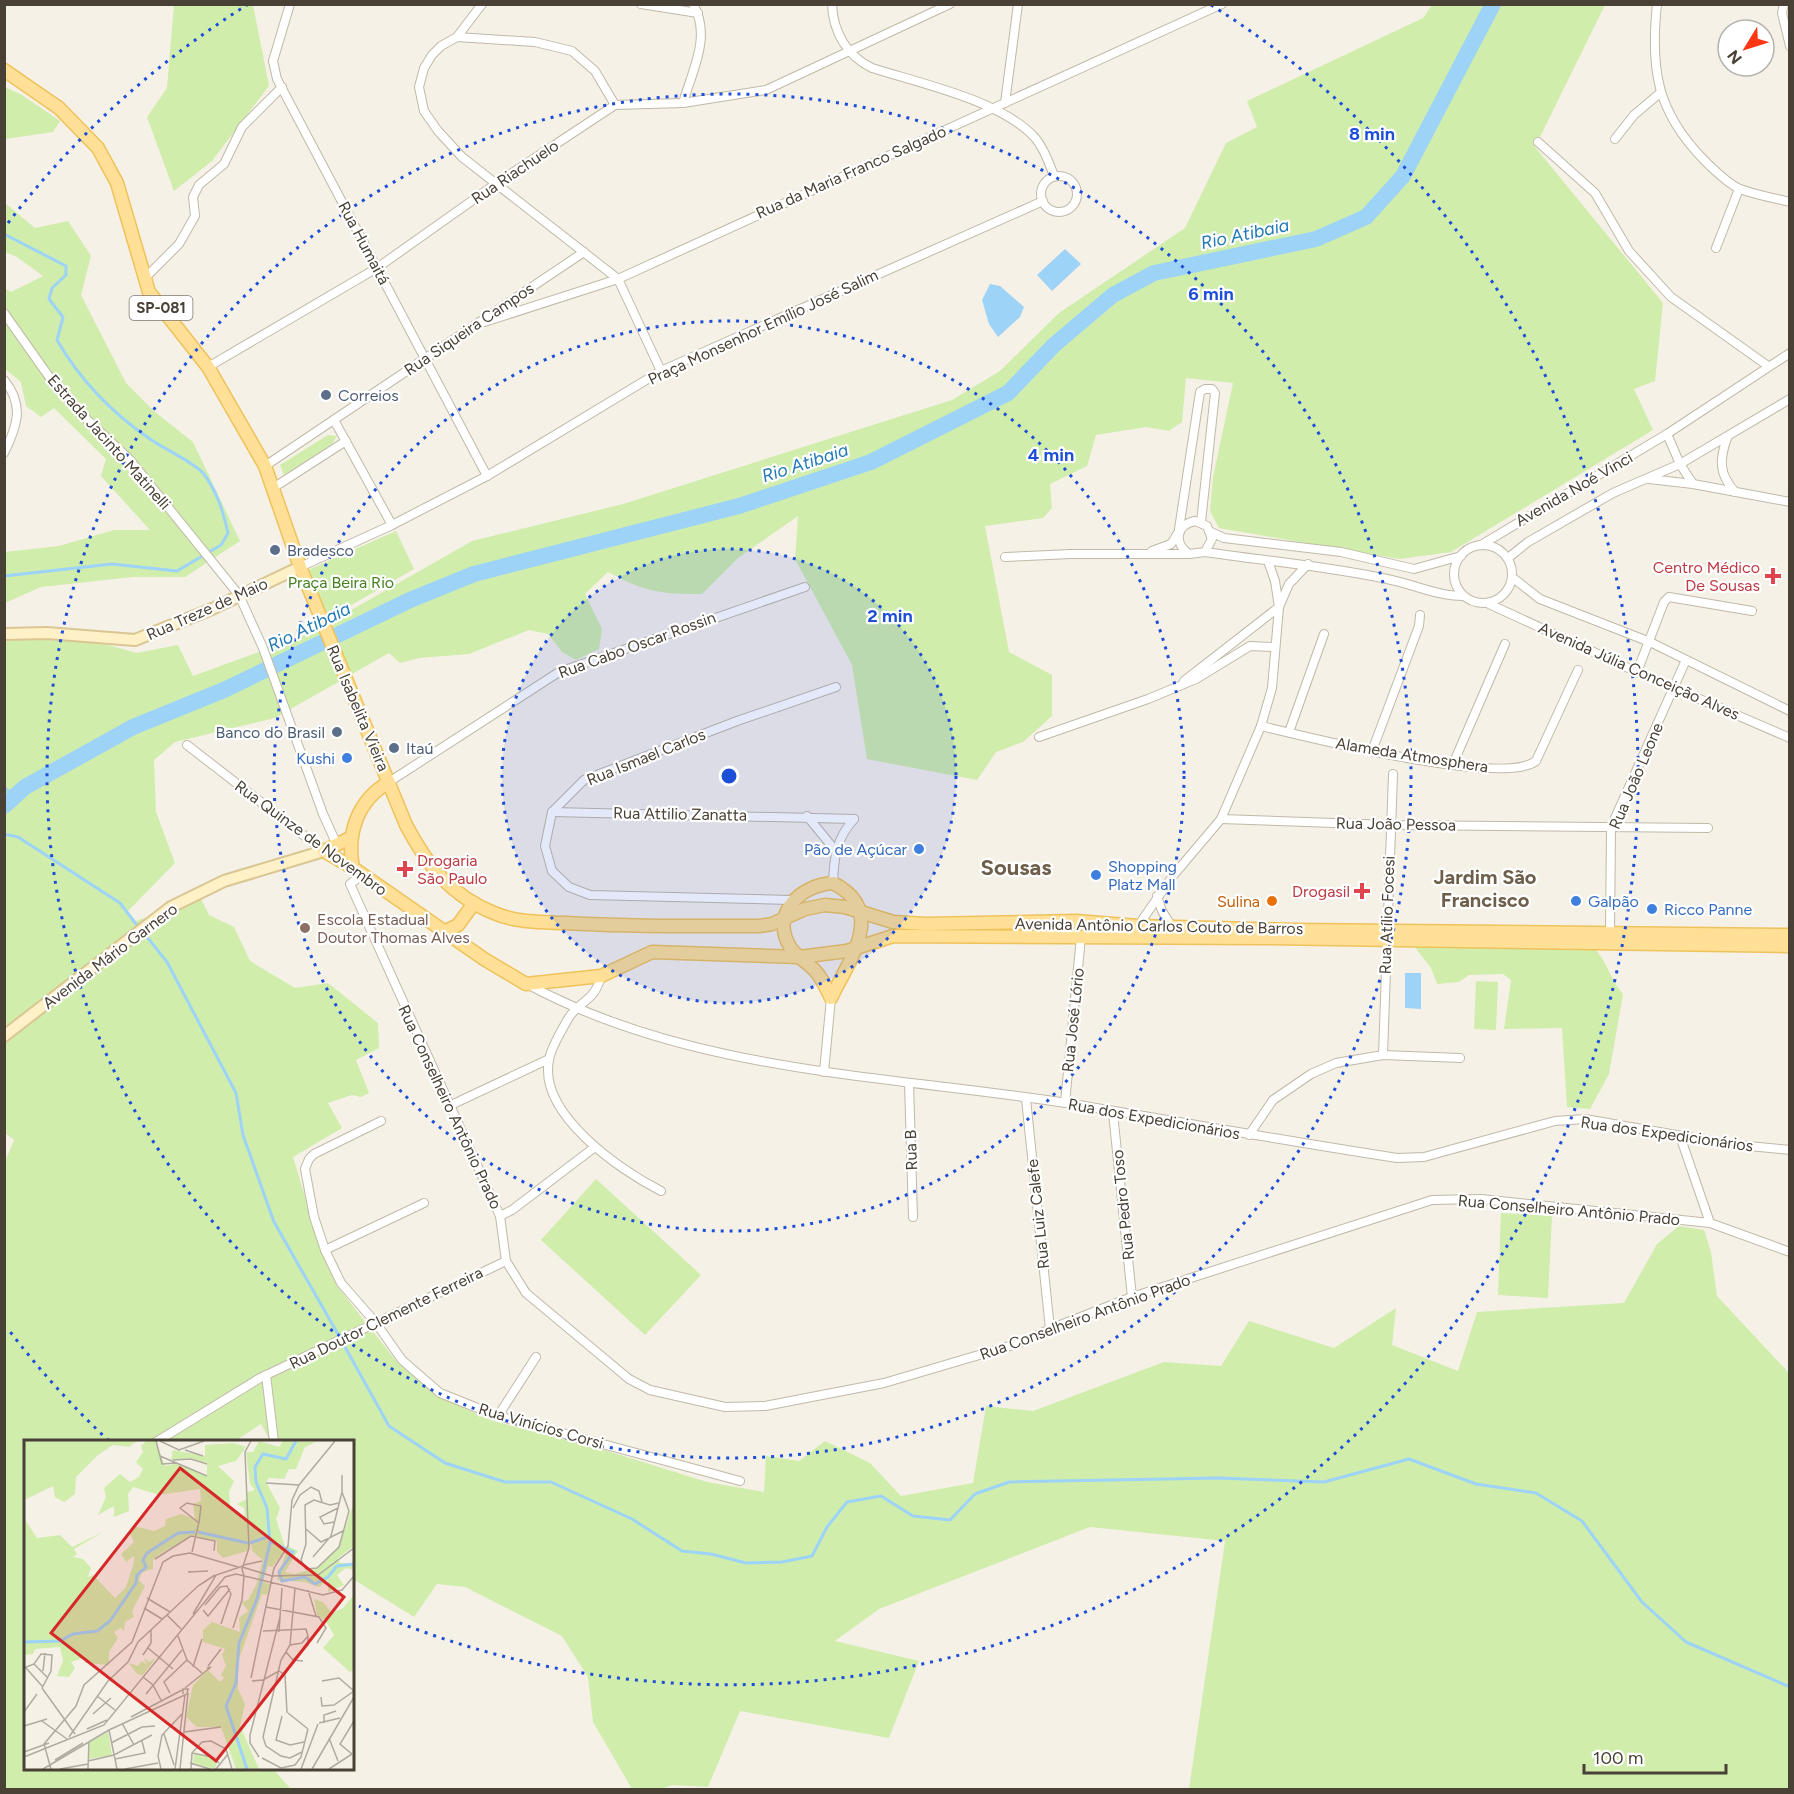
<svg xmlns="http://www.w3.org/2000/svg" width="1794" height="1794" viewBox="0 0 1794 1794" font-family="Figtree,sans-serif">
  <rect width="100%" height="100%" fill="#f5f1e7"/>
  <g fill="#d0edac">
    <path d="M174,5H253L269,86L212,161L174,191L147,117L167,88Z"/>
    <path d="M1432,5H1605L1535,147L1663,303L1655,381L1634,389L1653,430L1451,552L1399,559L1219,528L1210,511L1213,477L1233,383L1186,378L1182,422L1169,431L1146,427L1096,435L1087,466L1050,484L1052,508L1043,518L985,526L1009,652L1052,675V716L1023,742L996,752L977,780L867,759L852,665L795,559L798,516L738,558L702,594C659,594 646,592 608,572L585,594L602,629L599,649L576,660L562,652L548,634L529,630L469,654L419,658L400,663L389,653L275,718L175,742L154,760L156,812L175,863L126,913L136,921L201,899L209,915L234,927L250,961L295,988L328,983L378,1023L379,1048L356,1060L369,1093L361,1097L352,1095L328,1103L342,1128L293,1157L319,1243L337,1286L397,1362L436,1395L490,1420L604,1450L707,1482L764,1492L766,1456L799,1461L825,1441L870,1463L901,1496L973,1483L986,1406L1033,1411L1164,1362L1221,1366L1249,1321L1334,1348L1396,1308L1392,1345L1458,1371L1477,1312L1624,1303L1657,1244L1679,1226L1704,1230L1711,1252L1717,1296L1789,1373V1789H1189L1225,1541L1090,1527L879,1609L835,1641L919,1661L889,1738L740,1711L708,1787L672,1785L661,1789H632L593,1722L588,1677L562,1636L465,1587L437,1584L414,1617L353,1579L352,1442L270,1441L261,1424L235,1441L26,1442V1768L273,1769L291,1789H5L4,1164L14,1140L5,1133V641L44,637L101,643L137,653L178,645L193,676L311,633L472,541L623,504L952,400L1000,371L1059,313L1185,228L1226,143L1257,127L1247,101L1423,18Z"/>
    <path d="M5,87L22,95L60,121L53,132L5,139Z"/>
    <path d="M5,203L35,228L68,221L91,256L81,295L126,383L155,412L193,442L240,541L185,577H133L41,587L5,603V552L59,546L114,530H150L101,476L106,459L54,408L41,417L26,406L21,382L5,369L4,288L11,292L43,276L17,257L5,252Z"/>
    <path d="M328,435L337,436L332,444L284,475L280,465Z"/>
    <path d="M396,531L414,569L327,619L306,571Z"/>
    <path d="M1413,945L1595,949C1608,963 1610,980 1623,994L1609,1074L1590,1109L1567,1107L1562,1028L1504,1029L1511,980L1503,974L1469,975L1459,982L1437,984L1431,968Z"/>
    <path d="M1476,981L1498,982L1496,1030L1474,1029Z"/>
    <path d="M596,1179L701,1275L645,1335L541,1240Z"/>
    <path d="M1501,1213L1552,1216L1548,1298L1498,1295Z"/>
  </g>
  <g fill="#9dd3f7">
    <path d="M1065,249L1081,264L1052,291L1037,275Z"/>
    <path d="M990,284L1000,286L1024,307L1020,317L998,337L989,324L982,300Z"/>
    <path d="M1405,973H1421V1009L1405,1008Z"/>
  </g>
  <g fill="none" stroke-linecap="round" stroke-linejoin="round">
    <g stroke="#9dd3f7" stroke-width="3">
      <path d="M4,234L66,266V275L52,288L49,299L63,317L57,340C80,380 112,413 150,439C164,449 194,462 204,474C217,492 223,511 228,533L221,545L177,571L112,564L4,576"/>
      <path d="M4,787L15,797"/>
      <path d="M4,834L18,837L120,903L136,924"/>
      <path d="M147,937L167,962L236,1093L243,1135L274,1222L339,1336"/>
      <path d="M345,1347L389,1426L445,1463L505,1482H551L632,1519L682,1551L711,1554L746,1563L782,1562L812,1556L827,1527L847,1502L881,1496L913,1516L950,1520L975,1494L1009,1482L1218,1478L1324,1482L1409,1459L1476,1484L1536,1493L1582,1521L1642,1602L1686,1642L1790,1687"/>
    </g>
    <path stroke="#9dd3f7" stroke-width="16" d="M4,806L25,787L133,727L224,690L410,600L474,574L739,506L871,462L1008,393L1054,345L1113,295L1154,273L1316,239L1366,217L1403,176L1493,4"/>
    <defs>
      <g id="street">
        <path d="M290,4L273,61L277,79L487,476"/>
        <path d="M641,4L698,13"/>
        <path d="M832,4C833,32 847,56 872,68C919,83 1004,101 1036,139C1045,150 1049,163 1054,176"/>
        <path d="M1657,4C1650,70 1657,112 1704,160C1714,170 1728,184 1740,189C1756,195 1774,198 1790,202"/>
        <path d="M1784,4L1782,13L1790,46"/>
        <path d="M457,37L482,4"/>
        <path d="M683,103C692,71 712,36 693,4"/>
        <path d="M1005,103L1018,4"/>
        <path d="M615,105L595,71L572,51L535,42L457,37L441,46L432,55L424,68L419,87L424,111L438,131L462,157L618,279L661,371"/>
        <path d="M1615,139L1634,115L1660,93"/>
        <path d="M1538,142L1595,193L1629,251L1671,297L1768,366"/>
        <circle cx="1059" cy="194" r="18"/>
        <path d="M1716,248L1739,189"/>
        <path d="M144,279L179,244L195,216L193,197L199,185L224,164L242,127L282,87"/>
        <path d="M4,313L50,378L81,414L130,460L239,595L263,648L323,814L337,845"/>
        <path d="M475,325L618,279L1222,4"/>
        <path d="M208,367L377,268L497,183L615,105L683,103L766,90L950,4"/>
        <path d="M4,380C25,405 17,427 4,453"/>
        <path d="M334,420L392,525"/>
        <path d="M1667,434L1680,464L1693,484"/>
        <path d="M1727,438C1719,460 1719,474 1735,492"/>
        <path d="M265,466L584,252"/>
        <path d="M1649,479L1693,484L1790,502"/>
        <path d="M273,488L346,441"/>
        <path d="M1179,529L1200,392L1205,389H1212L1215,393L1201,522"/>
        <path d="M1211,532L1224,538L1341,552L1414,569L1461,556"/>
        <circle cx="1483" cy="574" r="29"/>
        <path d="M1481,545L1667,434L1790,353"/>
        <path d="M1152,551L1171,544L1178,533"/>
        <path d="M1205,552L1212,539L1207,526L1195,521C1175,525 1174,544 1189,554L1205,552C1266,561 1327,566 1387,579C1413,584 1437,596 1463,596"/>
        <path d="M1005,557L1071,554H1189"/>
        <path d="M1508,558L1528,542L1613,493L1680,464L1790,399"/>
        <path d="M300,567L392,525L487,476L661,371L1043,201"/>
        <path d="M1513,578L1540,599L1650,642L1790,711"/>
        <path d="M1489,604L1637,672L1790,738"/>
        <path d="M1637,672L1664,602L1669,597L1752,611"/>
        <path d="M1184,681L1279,607L1289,584L1308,564"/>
        <path d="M1261,726C1307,737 1503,787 1536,761L1578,670"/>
        <path d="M1289,732L1324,634"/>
        <path d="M1039,737L1148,699L1196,679L1250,646L1275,647"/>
        <path d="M187,745L324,851"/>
        <path d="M1372,751L1419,626L1420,615"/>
        <path d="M1453,764L1505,644"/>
        <path d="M389,782L559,672L805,587"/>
        <path d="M552,812L854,819"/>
        <path d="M807,816L835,850"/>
        <path d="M1221,819L1391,825L1708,828"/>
        <path d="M362,875L350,884L500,1216L506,1261L526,1293L629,1379L650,1390L725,1407L765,1406L884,1383L1023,1342L1050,1329L1132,1297L1432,1200L1481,1199L1710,1223L1790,1252"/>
        <path d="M833,883C834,857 836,839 854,819"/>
        <path d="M1157,896L1162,911L1172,927"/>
        <path d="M792,900L590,895L569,887L552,871L545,846L552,812L584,780L737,721L836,687"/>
        <path d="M1138,926L1172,877L1221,819L1261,726L1272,688L1279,607L1275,581L1268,561"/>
        <path d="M1610,934L1611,827L1686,660"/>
        <path d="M601,976C595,1002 578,1001 568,1019C562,1030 551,1047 549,1060C538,1114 620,1170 661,1191"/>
        <path d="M529,985C693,1073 887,1075 1066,1103C1176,1121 1286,1141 1397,1158L1424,1157L1555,1121L1585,1119L1728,1144L1790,1150"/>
        <path d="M1383,1055L1393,774"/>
        <path d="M824,1072L831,998"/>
        <path d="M909,1083L913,1217"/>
        <path d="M1026,1099L1050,1329"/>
        <path d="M1065,1103L1081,937"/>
        <path d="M449,1106L549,1059"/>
        <path d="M1113,1113L1132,1297"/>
        <path d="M381,1121L314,1154L309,1159L305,1169L314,1217L325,1250L341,1283L376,1323L402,1360L440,1393L495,1415L740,1481"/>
        <path d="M1249,1135L1273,1100L1311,1074L1336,1063L1383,1055L1460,1058"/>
        <path d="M1680,1136L1710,1223"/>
        <path d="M500,1216L512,1210L595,1147"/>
        <path d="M325,1250L424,1203"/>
        <path d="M266,1375L274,1442"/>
        <path d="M498,1416L536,1357"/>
        <path d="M156,1442L260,1378L506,1261"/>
      </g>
      <g id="secondary">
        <path d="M4,634L47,633L135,640L212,609L300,567"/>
        <path d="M4,1036L171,907L224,881L324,851"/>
      </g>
      <g id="primary">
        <path d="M4,70L59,108L98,148L117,183L149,292L208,367L265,466L300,567L406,825C427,865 451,896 494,913C517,923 542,922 566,923C630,927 695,926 759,926L772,924L805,909L825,905L845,907L893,922L925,924L1076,921L1138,926L1295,930L1790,935"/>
        <path d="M324,851L353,868L484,959L526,984L601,976L652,952L799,957L847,951L893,936L1268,938L1790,946"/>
        <path d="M324,851L350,838"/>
        <path d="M353,868C346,833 358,800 389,782"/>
        <path d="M833,883C888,911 849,960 831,998C827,990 823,980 817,973C810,963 797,958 790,947C770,913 801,885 833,883Z"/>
        <path d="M444,932L458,925L474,903"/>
      </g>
    </defs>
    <use href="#street" stroke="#c1b9a8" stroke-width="10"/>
    <use href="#secondary" stroke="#d9c692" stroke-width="14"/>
    <use href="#primary" stroke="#efc25b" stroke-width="15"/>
    <use href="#street" stroke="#fff" stroke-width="8"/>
    <use href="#secondary" stroke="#fff1c7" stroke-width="10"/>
    <use href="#primary" stroke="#ffe096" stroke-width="12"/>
  </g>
  <circle cx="729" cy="776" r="227" fill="#1d4ed8" fill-opacity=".12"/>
  <g fill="none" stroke="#1d4ed8" stroke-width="3" stroke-dasharray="3 6">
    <circle cx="729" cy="776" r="227"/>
    <circle cx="729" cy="776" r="455"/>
    <circle cx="729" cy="776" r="682"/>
    <path d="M109 1441A909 909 0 0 1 8 1329M8 223A909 909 0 0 1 247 5M1211 5A909 909 0 0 1 359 1606"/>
  </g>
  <g fill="#5c6f8a" stroke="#fff" stroke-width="2">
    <circle cx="326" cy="395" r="6"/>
    <circle cx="275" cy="550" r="6"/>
    <circle cx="337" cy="732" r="6"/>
    <circle cx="394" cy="748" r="6"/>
  </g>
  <g fill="#e0444e" stroke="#fff" stroke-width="2">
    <path d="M1770 567h6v6h6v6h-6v6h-6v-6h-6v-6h6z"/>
    <path d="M402 860h6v6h6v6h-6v6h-6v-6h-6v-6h6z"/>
    <path d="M1359 882h6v6h6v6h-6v6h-6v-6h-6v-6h6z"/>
  </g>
  <g fill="#3f7fe0" stroke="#fff" stroke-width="2">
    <circle cx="347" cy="758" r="6"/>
    <circle cx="919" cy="849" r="6"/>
    <circle cx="1096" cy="875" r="6"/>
    <circle cx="1576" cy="901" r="6"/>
    <circle cx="1652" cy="909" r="6"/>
  </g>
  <circle fill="#e8710a" stroke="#fff" stroke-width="2" cx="1272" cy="901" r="6"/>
  <circle fill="#8d6e63" stroke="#fff" stroke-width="2" cx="305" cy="928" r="6"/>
  <g text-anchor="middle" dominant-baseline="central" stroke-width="4.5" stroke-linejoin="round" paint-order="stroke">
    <rect fill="#fff" stroke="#807a72" stroke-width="1.5" x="129.5" y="296" width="63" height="24" rx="4.5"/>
    <g font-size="15" font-weight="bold" fill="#494135">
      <text x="161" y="308">SP-081</text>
    </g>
    <g font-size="16" fill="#494135" stroke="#fff">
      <text transform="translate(515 172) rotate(-34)">Rua Riachuelo</text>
      <text transform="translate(851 172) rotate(-24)">Rua da Maria Franco Salgado</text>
      <text transform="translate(364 243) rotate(62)">Rua Humaitá</text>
      <text transform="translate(763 327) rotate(-25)">Praça Monsenhor Emílio José Salim</text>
      <text transform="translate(469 329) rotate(-34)">Rua Siqueira Campos</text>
      <text transform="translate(109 442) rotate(48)">Estrada Jacinto Matinelli</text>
      <text transform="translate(1574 489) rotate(-30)">Avenida Noé Vinci</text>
      <text transform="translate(207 609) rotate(-24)">Rua Treze de Maio</text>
      <text transform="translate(637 645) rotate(-20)">Rua Cabo Oscar Rossin</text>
      <text transform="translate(1639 671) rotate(24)">Avenida Júlia Conceição Alves</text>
      <text transform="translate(358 708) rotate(67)">Rua Isabelita Vieira</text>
      <text transform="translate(1412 755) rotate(9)">Alameda Atmosphera</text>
      <text transform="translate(646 757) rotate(-22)">Rua Ismael Carlos</text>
      <text transform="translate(1636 776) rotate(-67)">Rua João Leone</text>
      <text transform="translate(680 814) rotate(1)">Rua Attilio Zanatta</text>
      <text transform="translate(1396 824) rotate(1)">Rua João Pessoa</text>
      <text transform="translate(311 838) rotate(36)">Rua Quinze de Novembro</text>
      <text transform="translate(1387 915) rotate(-88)">Rua Atílio Focesi</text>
      <text transform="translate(1159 926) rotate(1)">Avenida Antônio Carlos Couto de Barros</text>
      <text transform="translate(110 956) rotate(-37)">Avenida Mário Garnero</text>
      <text transform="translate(1073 1020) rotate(-84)">Rua José Lório</text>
      <text transform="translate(450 1107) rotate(65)">Rua Conselheiro Antônio Prado</text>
      <text transform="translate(1154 1119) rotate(10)">Rua dos Expedicionários</text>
      <text transform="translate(1667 1134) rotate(8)">Rua dos Expedicionários</text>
      <text transform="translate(911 1150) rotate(-92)">Rua B</text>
      <text transform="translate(1123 1205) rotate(-96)">Rua Pedro Toso</text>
      <text transform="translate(1569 1210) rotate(5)">Rua Conselheiro Antônio Prado</text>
      <text transform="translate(1038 1214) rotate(-96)">Rua Luiz Calefe</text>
      <text transform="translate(1085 1317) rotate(-20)">Rua Conselheiro Antônio Prado</text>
      <text transform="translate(386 1318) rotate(-26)">Rua Doutor Clemente Ferreira</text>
      <text transform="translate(541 1426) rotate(16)">Rua Vinícios Corsi</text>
    </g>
    <g font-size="16" fill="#4e5e75" stroke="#fff" text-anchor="start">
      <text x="338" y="395">Correios</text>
      <text x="287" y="550">Bradesco</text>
      <text x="325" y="732" text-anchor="end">Banco do Brasil</text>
      <text x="406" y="748">Itaú</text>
    </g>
    <g font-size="16" fill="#be3a42" stroke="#fff" text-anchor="end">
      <text x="1760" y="567">Centro Médico<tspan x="1760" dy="18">De Sousas</tspan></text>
      <text x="417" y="860" text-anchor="start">Drogaria<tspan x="417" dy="18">São Paulo</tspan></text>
      <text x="1350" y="891">Drogasil</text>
    </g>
    <g font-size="16" fill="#468122" stroke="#fff">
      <text x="341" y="582">Praça Beira Rio</text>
    </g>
    <g font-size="16" fill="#366cbe" stroke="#fff" text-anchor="start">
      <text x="335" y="758" text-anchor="end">Kushi</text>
      <text x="907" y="849" text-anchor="end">Pão de Açúcar</text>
      <text x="1108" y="866">Shopping<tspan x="1108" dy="18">Platz Mall</tspan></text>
      <text x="1588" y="901">Galpão</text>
      <text x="1664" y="909">Ricco Panne</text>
    </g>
    <g font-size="16" fill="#c56008" stroke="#fff" text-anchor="end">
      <text x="1260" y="901">Sulina</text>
    </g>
    <g font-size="16" fill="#785e54" stroke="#fff" text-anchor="start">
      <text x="317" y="919">Escola Estadual<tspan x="317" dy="18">Doutor Thomas Alves</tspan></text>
    </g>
    <g font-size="18" font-style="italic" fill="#2279b7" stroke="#fff">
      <text transform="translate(1245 234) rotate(-12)">Rio Atibaia</text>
      <text transform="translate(805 463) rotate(-18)">Rio Atibaia</text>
      <text transform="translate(309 627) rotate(-26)">Rio Atibaia</text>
    </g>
    <g font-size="20" font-weight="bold" fill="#6d5f4b" stroke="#fff">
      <text x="1485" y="877">Jardim São<tspan x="1485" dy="23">Francisco</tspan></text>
    </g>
    <g font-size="22" font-weight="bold" fill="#6d5f4b" stroke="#fff">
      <text x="1016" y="867">Sousas</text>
    </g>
  </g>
  <g transform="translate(24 1440)">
    <rect width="330" height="330" fill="#f5f1e7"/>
    <path d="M0,1H113L105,7L89,5L74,15L52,37L51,54L40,62L31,57L29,46L0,60ZM132,1L141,26L154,23L183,36V23L167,18L147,20L149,10L181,16V5L210,3L222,7L212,21L194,26L210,41L205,52L206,65L215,76H221L220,68L213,64L223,59V52L231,50L226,44L222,12H229L235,1L255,7L259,1L292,2L281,7L272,29H265L260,39L245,38L242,42L256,68L252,79L262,110L248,127L244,126L239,142L246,144L243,155L238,154L214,222V249L221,264L216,286L235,329H212L197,287H173L162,277L169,245L184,230L196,242L200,238L197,235L202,226L198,215L201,209L179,202V190L188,182L216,192L215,178L224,171L218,162L224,160L232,145L239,120L228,111L227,103L223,111L199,118L193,112V101L167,96L134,115L129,120V129L118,132L115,140L121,146L108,171L110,177L101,182L100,191L97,188L90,192L94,198L85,212V225L62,223L59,218L47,222L51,228L45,237L33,236L39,221L36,207L11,209L9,214L0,215V78L13,98L36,95L48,107L81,91L50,109L53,114L49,117L59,119L67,128L64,137L69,135L91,158L102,147L110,122V116L102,122L97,114L110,102L106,94L110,86L130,91L141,86L142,79L157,74L171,79L169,64L177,61L176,49L135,55L109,47L104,54L105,71L90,77V66L74,75L82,57L80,48L96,34L106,42L115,37L119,29L112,22L119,12L117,6L122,1ZM330,62V106L313,119L317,123H330V130L322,128L313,135L320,145L304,152V140L295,147L281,142L253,140L264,106L274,111L261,132L270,134L293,128L315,107ZM330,155V229L326,232L299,208L310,195L301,180L293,175L290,159L299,162L308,173L319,168ZM120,218L125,222L132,218L119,235L113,234L105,223L114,226L118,221L123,225ZM84,292L88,315L65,319L66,302ZM170,314L188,318L193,322L191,329L169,323Z" fill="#d0edac"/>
    <path fill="none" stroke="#9dd3f7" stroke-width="3" d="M174,92L224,103M246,101L269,112L255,132L258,141L281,137L291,144L304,137L313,126L330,124M226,103L246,96M0,202L36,201L49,194L73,191L86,181L112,143L113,135L122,127L119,120L123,113L154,93L171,92M223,329L202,266L212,243L215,203L233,159L246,103L243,68L232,42L231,27L239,14L262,19L272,1"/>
    <path fill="none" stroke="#b0aba0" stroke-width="1.5" d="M132,1L138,24L153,23M136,1L155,10L180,1M161,10L179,16M136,16L183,36M149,20L167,19L183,24M242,43L275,45M315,63L306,65L290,60L281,65L282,104L277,120L282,129L293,128L315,107L325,71L318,52M269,68L276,55L287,47L295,51L298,62M310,82L300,84L296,77L314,68M282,89L297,102L319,91M168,112L175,82L177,66L163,63L156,68L175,83M289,117L307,96L318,52V35M131,119L167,96L191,101L190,111M220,125L238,121M218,127L248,136L294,135L330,108M164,132L184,131M220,136L218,129L225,108L221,12L227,1M271,149L266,205L257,220L239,297L242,306L257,316L266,318L278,312M284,150L292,176M123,158L146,172M181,165L196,147L203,146L207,154L197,184M242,167L295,177L302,188L293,203M120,168L138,179M179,170L184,176L206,149M169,174L192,135L219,126M143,175L157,189M209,188L218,160L220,136M239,191L282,189L284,196L278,203L266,205M255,192L258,148M154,196L163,220L178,233M124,208L149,229M262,212L269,220L279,221M119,215L127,203V190M269,220L284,205V196M10,224L23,237M184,226L197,209M169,227L178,199M0,228L10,224L17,214L28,215L27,231L18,248M2,228L18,246M19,231L21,213M255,231L261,235L263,273M119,237L129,245L138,262M227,238L250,128L264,106L268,60L275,45L311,1M228,241L239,240L255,231M298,241L315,238L330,251M18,248L51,294M161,248L187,227L183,228M146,253L140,242L163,220M122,254L158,210M73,256L91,270M297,257L298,266L310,265L330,251M0,272L13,254M264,273L284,289M69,274L87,258M258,276L252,300L266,305L280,302M107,277L158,250M18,281L43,299M98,283L110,305M295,283L316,278M300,283V275L312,271M0,286L23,279M63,289L83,280M85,290L93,329M160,292L197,287M140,294L150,325M45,297L84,241L104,222L114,202L174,146L191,135M305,298L314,321M87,303L118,287L131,286M0,312L25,303M168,313L188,317L195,323M328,314L316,304L330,281M0,317L80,285L201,137L212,134L299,155L318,150L330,136M235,317L226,303V295L256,177M238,318L257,328L271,325L277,317L284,289M91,319L121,313L118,301M31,320L59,303M64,321L90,315L128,295M166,323L186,329M19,329L85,290L163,254L164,249H159V254M27,329L20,304L52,266L60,245L108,202L139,122L149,116L166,113L214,127M36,329L64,324M64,329L65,301M101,329L134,323M137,329L134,316L138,295L158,274M151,329L161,255M156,329L164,253M167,329L168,313L178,302L187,301L202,309L208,329M192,329L204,314M277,329L294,284M288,329L330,257M305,329L328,314"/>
    <path fill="#d62828" fill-opacity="0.15" stroke="#d62828" stroke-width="3" d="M156,28L320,157L192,321L27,193Z"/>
    <rect width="330" height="330" fill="none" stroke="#494135" stroke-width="3"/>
  </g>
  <circle cx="729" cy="776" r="9" fill="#1d4ed8" stroke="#fff" stroke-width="3"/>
  <g font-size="18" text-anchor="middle" font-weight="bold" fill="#1d4ed8" stroke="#fff" stroke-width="4.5" stroke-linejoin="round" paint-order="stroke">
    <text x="1372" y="140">8 min</text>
    <text x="1211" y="300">6 min</text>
    <text x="1051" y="461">4 min</text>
    <text x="890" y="622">2 min</text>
  </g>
  <rect width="1794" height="1794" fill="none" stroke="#494135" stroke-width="12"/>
  <g transform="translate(1746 48) rotate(232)"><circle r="28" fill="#ffffff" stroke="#b6b3ae" stroke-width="1.5"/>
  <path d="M0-4.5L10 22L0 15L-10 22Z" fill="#ff3614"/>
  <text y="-9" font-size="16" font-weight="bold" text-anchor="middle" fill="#494135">N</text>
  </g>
  <path d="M1584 1764v9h142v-9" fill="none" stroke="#494135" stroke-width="3"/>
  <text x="1593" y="1764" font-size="18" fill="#494135" stroke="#ffffff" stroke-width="4.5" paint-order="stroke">100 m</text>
</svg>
